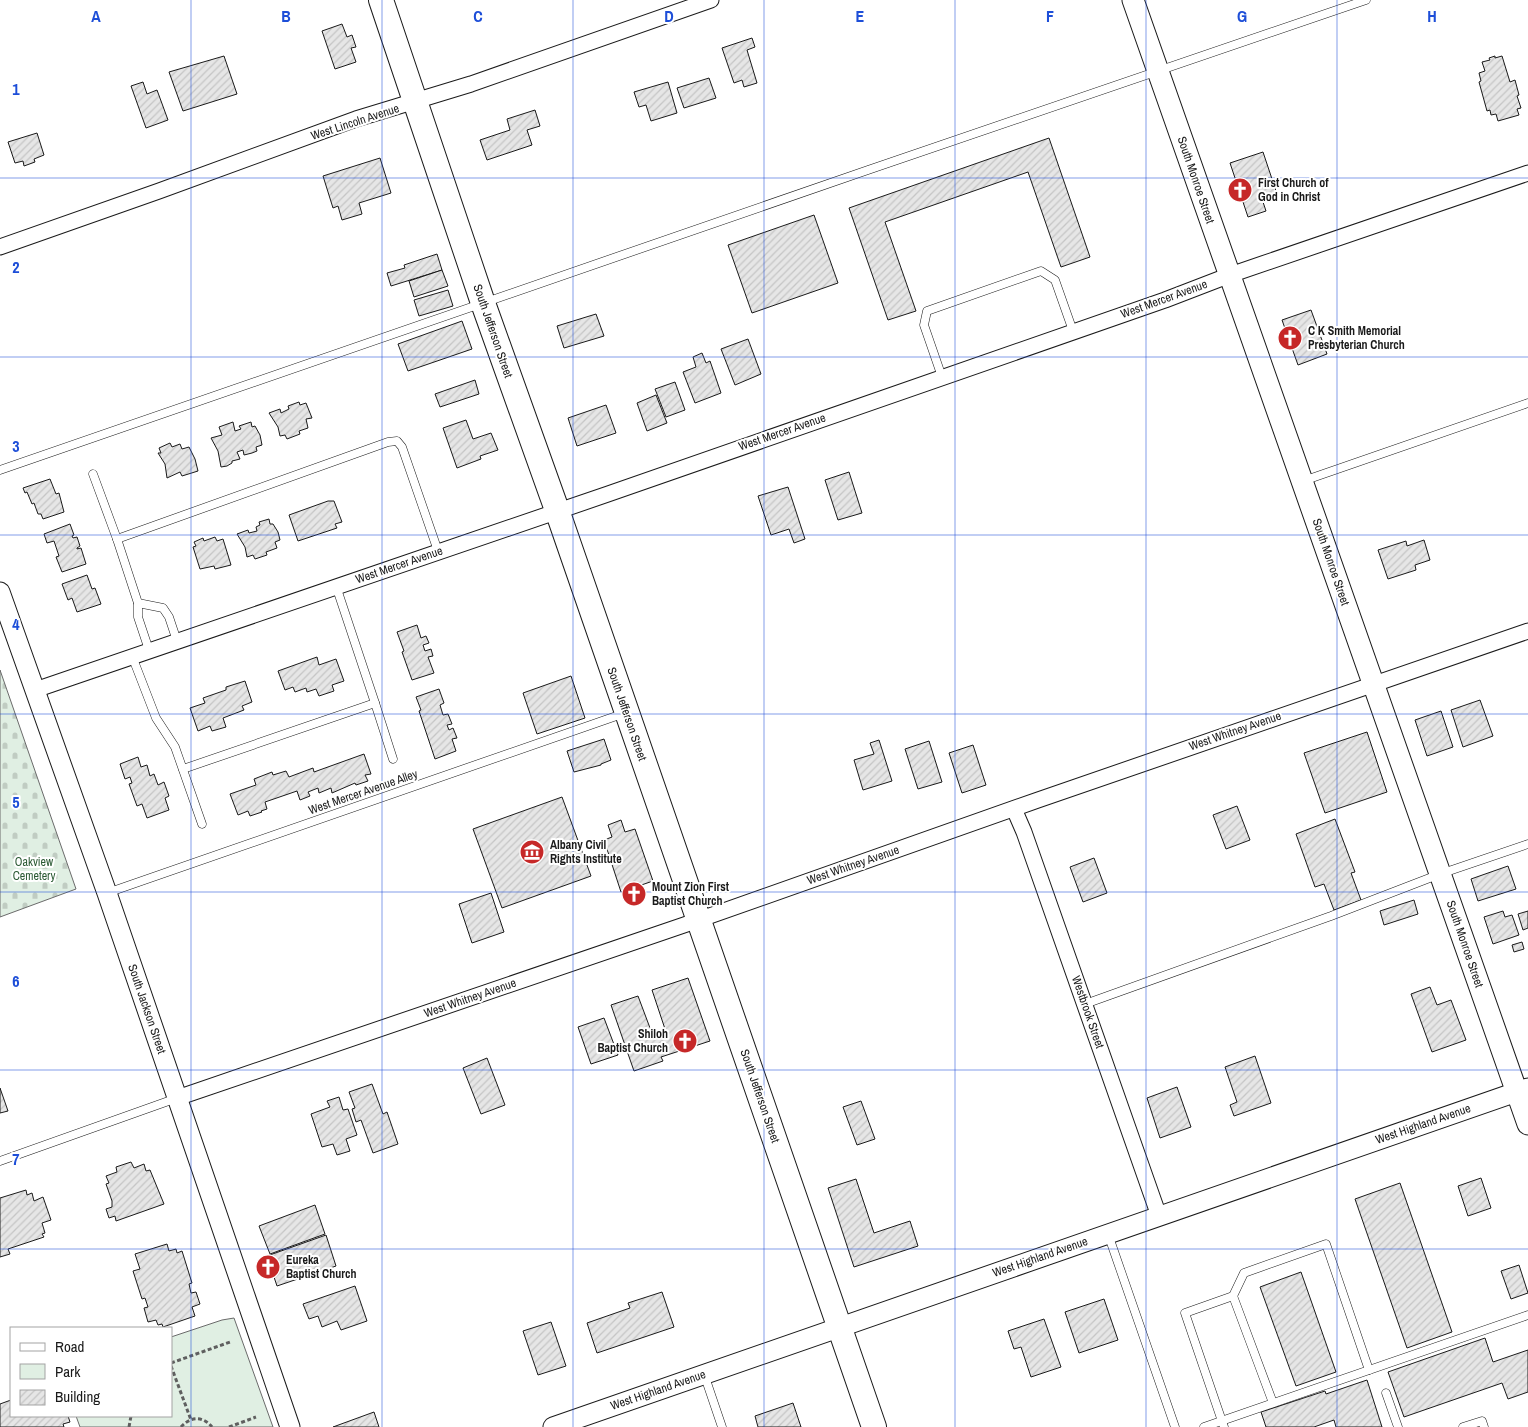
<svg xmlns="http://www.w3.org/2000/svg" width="1528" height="1427" viewBox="0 0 1528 1427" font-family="'Archivo Narrow',sans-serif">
  <defs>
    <pattern id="cemetery-stones" width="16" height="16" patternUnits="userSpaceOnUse" patternTransform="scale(1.25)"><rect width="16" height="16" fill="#e0efe3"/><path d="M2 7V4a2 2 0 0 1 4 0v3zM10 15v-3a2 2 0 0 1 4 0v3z" fill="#c0ccc2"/></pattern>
    <pattern id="building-hatch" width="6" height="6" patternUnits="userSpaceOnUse" patternTransform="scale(1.25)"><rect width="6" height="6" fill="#e6e6e6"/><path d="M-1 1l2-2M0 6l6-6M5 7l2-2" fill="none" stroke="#c5c5c5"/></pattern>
  </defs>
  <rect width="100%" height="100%" fill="#fff"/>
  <path fill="url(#cemetery-stones)" stroke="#6a6a6a" d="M0,670L76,889L0,917Z"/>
  <path fill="#e0efe3" stroke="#6a6a6a" d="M234,1318L273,1427H80L76,1416H171V1337L222,1320Z"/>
  <g fill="url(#building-hatch)" stroke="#1a1a1a">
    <path d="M342,24L347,37L352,35L356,47L351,48L356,62L335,69L322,31Z"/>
    <path d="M752,38L755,47L747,50L757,83L744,87L742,80L734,83L722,48Z"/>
    <path d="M224,56L237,94L183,111L169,72Z"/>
    <path d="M1495,56V58L1502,56L1510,82L1515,80L1519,95L1517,96L1521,108L1517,109L1519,115L1498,121L1496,114L1491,115L1490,110L1487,111L1479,82L1481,81L1479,73L1485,71L1482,62L1490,60L1489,58Z"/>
    <path d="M709,78L716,98L684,108L677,88Z"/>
    <path d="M143,82L147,94L157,90L168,120L146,128L131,86Z"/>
    <path d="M668,82L677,113L651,121L646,105L639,107L634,92Z"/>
    <path d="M535,110L540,126L527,130L532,145L487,160L480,140L510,130L507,119Z"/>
    <path d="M37,133L44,155L34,159L35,162L24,166L23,161L15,163L8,142Z"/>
    <path d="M1049,138L1090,257L1061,267L1028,172L885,222L916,311L888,320L849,208Z"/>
    <path d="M1263,152L1278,197L1263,202L1266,211L1248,217L1230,163Z"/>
    <path d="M380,158L391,193L359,203L362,214L342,220L338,206L333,208L323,176Z"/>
    <path d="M814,215L838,283L752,313L728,245Z"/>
    <path d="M437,254L442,270L391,286L387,273L405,268L404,265Z"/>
    <path d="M442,270L448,286L414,297L409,281Z"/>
    <path d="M448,290L453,306L419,316L414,300Z"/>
    <path d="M1311,310L1327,354L1298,365L1282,320Z"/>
    <path d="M596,314L604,336L564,348L557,326Z"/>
    <path d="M462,321L472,349L408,371L398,344Z"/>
    <path d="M748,339L761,374L735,385L721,349Z"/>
    <path d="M702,353L706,363L710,361L721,393L695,403L683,372L696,367L693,357Z"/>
    <path d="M475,380L479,394L440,407L435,394Z"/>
    <path d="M675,382L685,410L666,417L655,389Z"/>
    <path d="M656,395L667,423L647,431L637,403Z"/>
    <path d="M299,402L300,405L306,403L312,418L306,419L308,428L299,431L300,434L287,439L285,435L280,436L278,427L269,413L280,409L281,413L289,409L288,406Z"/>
    <path d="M606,405L616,433L577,446L568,418Z"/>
    <path d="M466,420L473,439L491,433L498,450L480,456L481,459L457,468L443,428Z"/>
    <path d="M233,422L235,431L241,429L239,426L251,422L252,427L255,426L260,435L262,445L256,447L257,451L252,453L244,455L243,450L237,452L240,459L232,461V463L227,466L221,467L218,451L211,438L222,435L219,427Z"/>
    <path d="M170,443L172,447L180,444L182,449L189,447L195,459L198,471L182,476L180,472L167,478L165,464L158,453H161L159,448Z"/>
    <path d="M849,472L862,513L838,520L825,480Z"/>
    <path d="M50,479L56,494L59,493L64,512L43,519L41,514H38L34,503L32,504L27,492L25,493L23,488Z"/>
    <path d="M788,487L805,539L794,543L789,529L771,535L758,496Z"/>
    <path d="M328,501H334L342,522L335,524L337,528L298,541L289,515Z"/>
    <path d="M269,519L270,524H273L278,532L280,540L275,542L277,548L266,552L267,555L255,559L253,555L247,557L245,547L237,534L248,530L249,533L257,531L256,527L260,525L259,522Z"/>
    <path d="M70,524L74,535L72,536L73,538L77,537L80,546L77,548V549L81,548L86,564L62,572L56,557L59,556L54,541L47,543L44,534Z"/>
    <path d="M215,537L217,541L223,539L231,565L215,569L214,566L200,569L193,547L196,546L194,542L203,538L204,541Z"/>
    <path d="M1424,540L1430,560L1415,565L1416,570L1388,579L1378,550L1406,541L1407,546Z"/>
    <path d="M87,575L92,589L95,588L101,604L77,612L72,598L68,600L62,584Z"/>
    <path d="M417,625L421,638L426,636L429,643L423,645L425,651L431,649L433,656L428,657L434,673L412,680L402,652L404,651L397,632Z"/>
    <path d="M317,657L319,665L336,659L344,681L332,685L334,691L319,696L316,689L307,692L306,688L295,692L293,687L285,690L278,671Z"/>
    <path d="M571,676L585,718L537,734L523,693Z"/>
    <path d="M245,681L252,702L242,706L244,710L223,718L226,727L212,731L210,726L198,731L190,708L205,703L203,698L226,690V687Z"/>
    <path d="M439,689L444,703L440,705L443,715L448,714L452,724L447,725L449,730L453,728L457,738L452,739L456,751L435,759L419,711L421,710L416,697Z"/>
    <path d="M1480,700L1493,736L1463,747L1451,710Z"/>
    <path d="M1441,711L1453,747L1427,756L1415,720Z"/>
    <path d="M1367,732L1387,792L1325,813L1304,753Z"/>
    <path d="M604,739L611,760L601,764V765L574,772L567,751Z"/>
    <path d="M879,740L892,781L863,790L854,760L874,754L870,743Z"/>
    <path d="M929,741L942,782L918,789L905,749Z"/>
    <path d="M973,745L986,785L962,793L949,753Z"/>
    <path d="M364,754L371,774L365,775L368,781L356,785L355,783L332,793L331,788L319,793L318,788L308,792L310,796L300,800L297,791L265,802L267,809L261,811L262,812L250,816L248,811L238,815L230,794L256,785L254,779L272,772L273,775L286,771L289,777L313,768L314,772Z"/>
    <path d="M138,757L141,767L147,765L150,776L154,774L158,785L164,782L169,796L165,798L169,810L147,818L142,804L137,806L129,784L132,783L130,777L125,779L120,764Z"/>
    <path d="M562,797L591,876L502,908L473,829Z"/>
    <path d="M1237,806L1250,840L1226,849L1213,815Z"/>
    <path d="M1335,819L1355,872L1351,873L1361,900L1334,910L1324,884L1315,887L1296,834Z"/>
    <path d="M621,820L625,832L635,829L653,881L621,892L604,840L612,837L608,825Z"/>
    <path d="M1094,858L1107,893L1083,902L1070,867Z"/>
    <path d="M1508,866L1516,889L1478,901L1471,879Z"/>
    <path d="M491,893L504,932L472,943L459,904Z"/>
    <path d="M1414,900L1418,914L1384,925L1380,911Z"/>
    <path d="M1503,911L1505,917L1512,915L1519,935L1493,944L1484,917Z"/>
    <path d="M1528,911V928L1523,930L1518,914Z"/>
    <path d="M1522,942L1524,949L1514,952L1512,945Z"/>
    <path d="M688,978L710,1041L661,1057L663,1061L634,1071L611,1005L638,996L653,1036L660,1033L659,1031L665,1029L652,990Z"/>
    <path d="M1430,987L1437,1005L1451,1000L1466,1040L1432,1052L1411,994Z"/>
    <path d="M604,1018L618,1055L591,1064L578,1027Z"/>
    <path d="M1255,1056L1271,1103L1234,1116L1230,1105L1237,1102L1225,1067Z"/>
    <path d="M487,1058L505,1105L481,1114L463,1068Z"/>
    <path d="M372,1084L383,1114L387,1112L398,1144L373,1153L361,1120L356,1122L352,1109L355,1108L349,1092Z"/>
    <path d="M1177,1087L1191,1127L1160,1138L1147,1098Z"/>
    <path d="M0,1088L8,1111L0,1113Z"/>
    <path d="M339,1097L343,1110L348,1109L357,1135L346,1139L350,1151L337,1155L333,1144L322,1147L311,1114L330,1107L327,1101Z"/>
    <path d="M861,1101L875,1139L857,1145L843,1107Z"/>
    <path d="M131,1162L134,1168L144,1164L146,1171L150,1170L164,1204L116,1221L115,1216L109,1218L106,1209L112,1207V1201L106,1184L109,1183L106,1176L117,1172L116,1167Z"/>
    <path d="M1481,1178L1491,1208L1468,1216L1458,1186Z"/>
    <path d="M856,1179L874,1233L910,1221L918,1246L854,1267L828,1188Z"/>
    <path d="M1400,1183L1452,1332L1407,1348L1355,1199Z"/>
    <path d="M26,1190L27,1195L32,1193L34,1201L43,1197L51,1220L42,1223L45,1233L42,1234L44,1237L8,1249L10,1254L0,1257V1198Z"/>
    <path d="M315,1205L325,1234L270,1254L259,1226Z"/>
    <path d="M326,1235L336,1266L277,1286L267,1256Z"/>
    <path d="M167,1244L169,1251L176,1249L177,1253L182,1251L192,1283L189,1284L191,1293L196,1292L200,1304L192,1307L195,1316L163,1327L162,1324L158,1325L156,1320L148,1322L144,1308L148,1307L145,1298L142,1299L133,1271L140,1269L135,1254Z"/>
    <path d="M1519,1265L1528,1293L1511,1299L1501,1271Z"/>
    <path d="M1301,1272L1336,1372L1296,1386L1260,1287Z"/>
    <path d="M355,1286L367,1321L341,1330L337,1321L322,1327L318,1316L309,1319L303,1304Z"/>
    <path d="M662,1292L674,1327L597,1353L587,1323L630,1308L628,1303Z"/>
    <path d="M1104,1299L1118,1340L1079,1353L1065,1312Z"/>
    <path d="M1044,1319L1061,1367L1031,1377L1021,1347L1014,1349L1008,1331Z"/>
    <path d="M551,1322L566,1366L538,1375L523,1331Z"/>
    <path d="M1485,1338L1493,1362L1528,1350V1392L1508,1399L1502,1383L1404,1417L1388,1372Z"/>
    <path d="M1367,1380L1382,1427H1336L1334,1420L1314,1427H1266L1261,1412L1325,1391L1326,1394Z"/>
    <path d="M11,1400V1416H68L70,1422L63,1424L64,1427H0V1404Z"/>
    <path d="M793,1403L801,1427H758L755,1416Z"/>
    <path d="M374,1412L379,1427H333Z"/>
  </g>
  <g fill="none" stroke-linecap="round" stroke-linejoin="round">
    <defs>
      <g id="service">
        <path d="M942,377L924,325L927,311L1041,271L1055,280L1073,331"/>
        <path d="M0,470L868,170L1366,0"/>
        <path d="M93,474L117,539"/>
        <path d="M1303,481L1528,403"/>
        <path d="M336,586L375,703"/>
        <path d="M138,603L163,608L169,617L177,641"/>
        <path d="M149,650L138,617V603L117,539L388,442L397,441L402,447L438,551"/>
        <path d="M132,656L156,718L175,747L202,824"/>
        <path d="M183,769L375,703L393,759"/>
        <path d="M107,893L625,713"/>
        <path d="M1085,1004L1331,916L1440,874L1528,844"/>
        <path d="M0,1161L177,1098"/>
        <path d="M1108,1234L1175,1427"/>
        <path d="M1233,1296L1273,1403"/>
        <path d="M704,1374L722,1427"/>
        <path d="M1386,1393L1398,1427"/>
        <path d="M1204,1427L1528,1315"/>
        <path d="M1224,1427L1185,1313L1233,1296L1244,1273L1326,1244L1369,1370"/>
        <path d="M1463,1427L1482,1421L1484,1427"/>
      </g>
      <g id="minor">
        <path d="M0,247L159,191L356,119L471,84L711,0"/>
        <path d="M35,690L608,494L1165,300L1230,275L1528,173"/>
        <path d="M1014,809L1024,832L1159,1216"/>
        <path d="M177,1098L684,925L1038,800L1528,631"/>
      </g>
      <g id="tertiary">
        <path d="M0,592L107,893L290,1427"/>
        <path d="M553,1427L1528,1088"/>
      </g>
      <path id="secondary" d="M1133,0L1528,1124"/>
      <path id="primary" d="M381,0L483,303L557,510L874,1427"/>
    </defs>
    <use href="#service" stroke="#1a1a1a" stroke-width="9"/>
    <use href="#minor" stroke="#1a1a1a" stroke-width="17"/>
    <use href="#tertiary" stroke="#1a1a1a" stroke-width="21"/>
    <use href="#secondary" stroke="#1a1a1a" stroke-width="23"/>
    <use href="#primary" stroke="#1a1a1a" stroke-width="26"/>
    <g stroke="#5f5f5f" stroke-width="3" stroke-dasharray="4 2.5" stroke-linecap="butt">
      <path d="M171,1363L230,1342"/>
      <path d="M171,1366L191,1420"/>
      <path d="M129,1427L131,1416"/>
      <path d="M181,1427C191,1416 203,1416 212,1427"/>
      <path d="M229,1427L256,1417"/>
    </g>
    <use href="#service" stroke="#fff" stroke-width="8"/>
    <use href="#minor" stroke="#fff" stroke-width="15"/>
    <use href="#tertiary" stroke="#fff" stroke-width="19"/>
    <use href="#secondary" stroke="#fff" stroke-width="21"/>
    <use href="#primary" stroke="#fff" stroke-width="24"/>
  </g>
  <path fill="none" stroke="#1d4ed8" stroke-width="1" stroke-opacity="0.55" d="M191,0V1427M382,0V1427M573,0V1427M764,0V1427M955,0V1427M1146,0V1427M1337,0V1427M0,178H1528M0,357H1528M0,535H1528M0,714H1528M0,892H1528M0,1070H1528M0,1249H1528"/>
  <defs>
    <symbol id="church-disc" viewBox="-11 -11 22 22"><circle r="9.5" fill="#c62828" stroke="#fff"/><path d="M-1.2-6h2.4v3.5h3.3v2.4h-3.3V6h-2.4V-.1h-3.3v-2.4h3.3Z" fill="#fff"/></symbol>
    <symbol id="museum-disc" viewBox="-11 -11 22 22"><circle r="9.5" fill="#c62828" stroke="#fff"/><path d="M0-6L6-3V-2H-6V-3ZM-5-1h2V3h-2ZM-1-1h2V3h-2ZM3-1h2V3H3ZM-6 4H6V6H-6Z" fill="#fff"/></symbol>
  </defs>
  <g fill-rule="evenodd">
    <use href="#church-disc" x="1226" y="176" width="28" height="28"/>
    <use href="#church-disc" x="1276" y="324" width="28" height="28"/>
    <use href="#museum-disc" x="518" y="838" width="28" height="28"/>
    <use href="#church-disc" x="620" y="880" width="28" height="28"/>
    <use href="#church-disc" x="671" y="1027" width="28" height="28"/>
    <use href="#church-disc" x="254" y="1253" width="28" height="28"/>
  </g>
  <g text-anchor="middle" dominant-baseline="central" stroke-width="4" stroke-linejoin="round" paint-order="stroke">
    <g font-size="12" fill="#1a1a1a" stroke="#fff">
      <text transform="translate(355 122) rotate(-18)">West Lincoln Avenue</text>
      <text transform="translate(1196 180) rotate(71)">South Monroe Street</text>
      <text transform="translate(1164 299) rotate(-20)">West Mercer Avenue</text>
      <text transform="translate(493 331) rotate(71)">South Jefferson Street</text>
      <text transform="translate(782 432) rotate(-19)">West Mercer Avenue</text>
      <text transform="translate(1331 562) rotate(71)">South Monroe Street</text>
      <text transform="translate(399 565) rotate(-19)">West Mercer Avenue</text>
      <text transform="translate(627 714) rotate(71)">South Jefferson Street</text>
      <text transform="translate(1235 731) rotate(-19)">West Whitney Avenue</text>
      <text transform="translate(363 792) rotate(-19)">West Mercer Avenue Alley</text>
      <text transform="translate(853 865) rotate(-19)">West Whitney Avenue</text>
      <text transform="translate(1465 944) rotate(71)">South Monroe Street</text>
      <text transform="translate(470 998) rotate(-19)">West Whitney Avenue</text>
      <text transform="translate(147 1009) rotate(71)">South Jackson Street</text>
      <text transform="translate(1088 1012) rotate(71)">Westbrook Street</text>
      <text transform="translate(760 1096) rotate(71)">South Jefferson Street</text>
      <text transform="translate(1423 1124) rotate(-19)">West Highland Avenue</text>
      <text transform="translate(1040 1257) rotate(-19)">West Highland Avenue</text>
      <text transform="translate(658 1390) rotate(-19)">West Highland Avenue</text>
    </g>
    <g font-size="12" font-weight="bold" fill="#1a1a1a" stroke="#fff" text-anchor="start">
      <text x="1258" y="183">First Church of<tspan x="1258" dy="14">God in Christ</tspan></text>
      <text x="1308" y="331">C K Smith Memorial<tspan x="1308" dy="14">Presbyterian Church</tspan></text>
      <text x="550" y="845">Albany Civil<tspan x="550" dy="14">Rights Institute</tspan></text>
      <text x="652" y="887">Mount Zion First<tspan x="652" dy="14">Baptist Church</tspan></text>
      <text x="668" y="1034" text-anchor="end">Shiloh<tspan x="668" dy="14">Baptist Church</tspan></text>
      <text x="286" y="1260">Eureka<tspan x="286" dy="14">Baptist Church</tspan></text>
    </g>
    <g font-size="12" fill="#2b5a34" stroke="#fff">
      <text x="34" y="862">Oakview<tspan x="34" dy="14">Cemetery</tspan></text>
    </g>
  </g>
  <g font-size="16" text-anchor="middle" font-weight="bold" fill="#1d4ed8" stroke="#fff" stroke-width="4" stroke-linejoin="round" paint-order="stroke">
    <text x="96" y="22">A</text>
    <text x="286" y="22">B</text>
    <text x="478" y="22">C</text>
    <text x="669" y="22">D</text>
    <text x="860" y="22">E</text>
    <text x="1050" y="22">F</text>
    <text x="1242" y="22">G</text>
    <text x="1432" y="22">H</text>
    <text x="16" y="95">1</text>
    <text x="16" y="273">2</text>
    <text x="16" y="452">3</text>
    <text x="16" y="630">4</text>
    <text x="16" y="808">5</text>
    <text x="16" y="987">6</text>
    <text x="16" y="1165">7</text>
  </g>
  <rect x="10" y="1327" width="162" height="90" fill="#ffffff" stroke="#a3a3a3"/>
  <rect x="20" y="1343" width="25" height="8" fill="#ffffff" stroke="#a3a3a3"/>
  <text x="55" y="1352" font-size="15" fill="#1a1a1a">Road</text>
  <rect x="20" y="1364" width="25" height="15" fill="#e0efe3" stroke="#a3a3a3"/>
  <text x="55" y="1377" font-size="15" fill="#1a1a1a">Park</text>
  <rect x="20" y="1390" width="25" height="15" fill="url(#building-hatch)" stroke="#a3a3a3"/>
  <text x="55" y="1402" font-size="15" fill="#1a1a1a">Building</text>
</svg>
